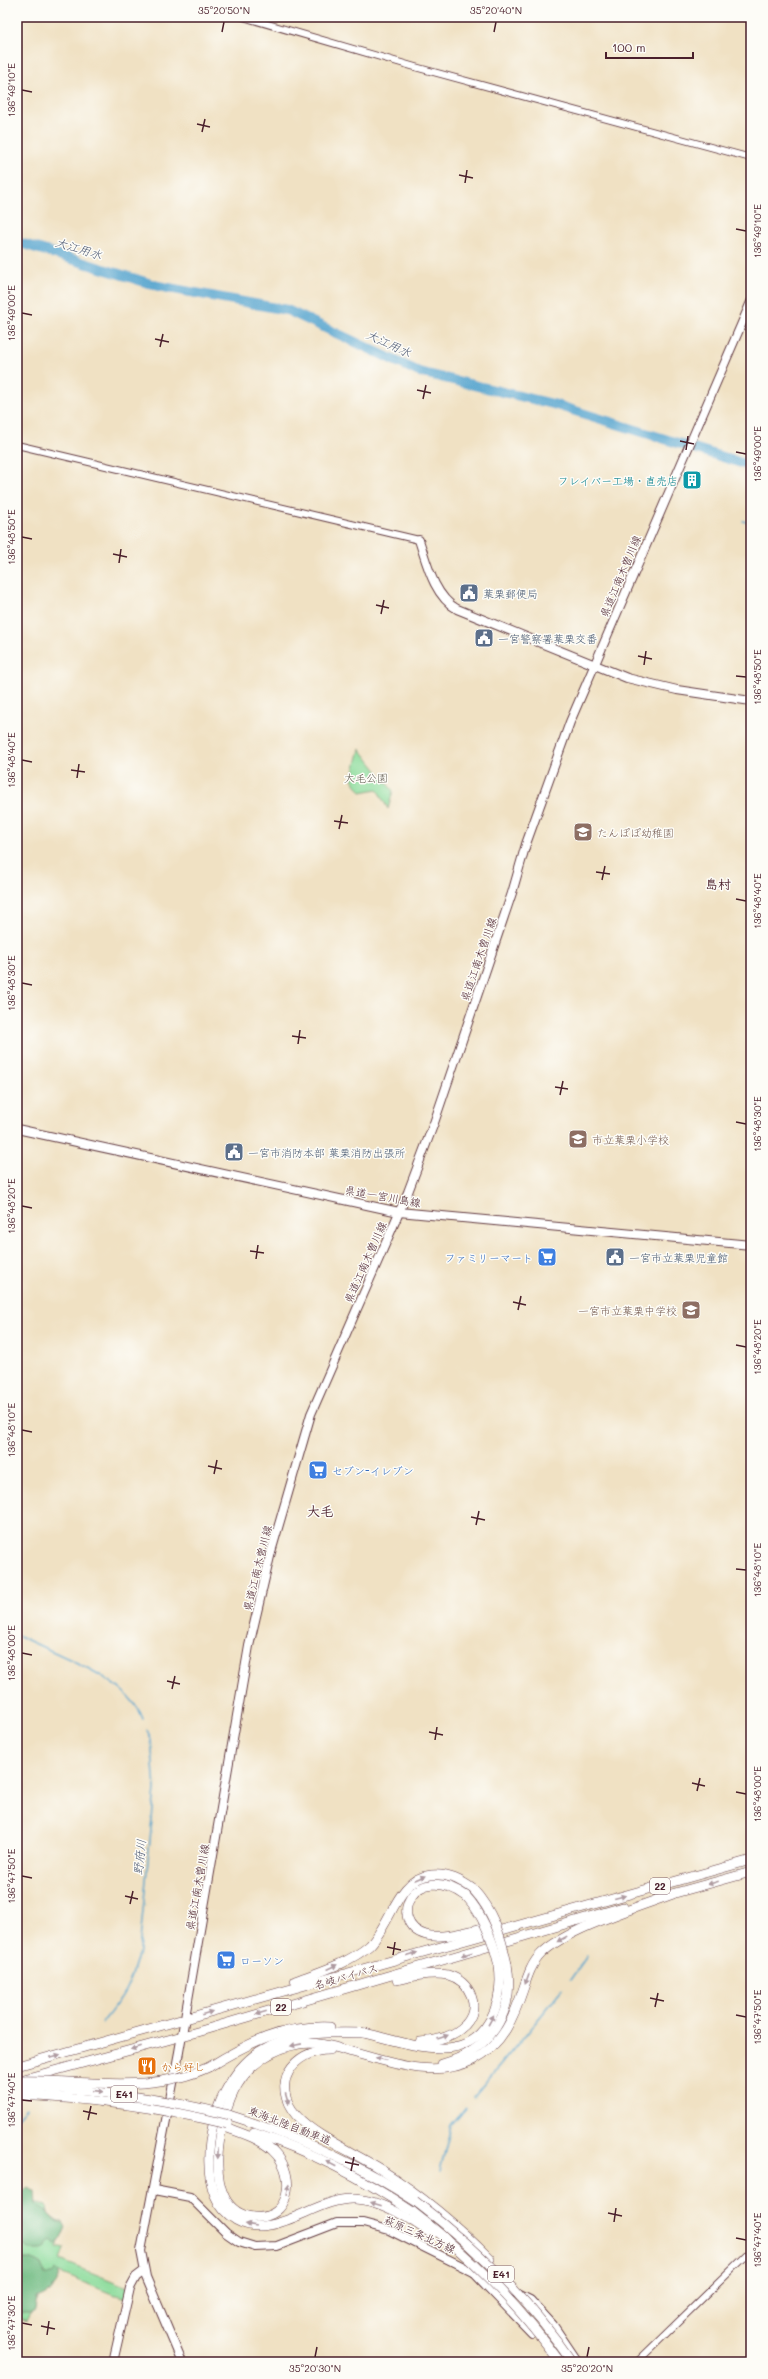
<svg xmlns="http://www.w3.org/2000/svg" width="768" height="2379" viewBox="0 0 768 2379" font-family="Mali,'Klee One',sans-serif">
  <rect width="100%" height="100%" fill="#fdfcf7"/>
  <filter id="ink" filterUnits="userSpaceOnUse"><feTurbulence type="fractalNoise" baseFrequency=".025" numOctaves="2"/><feDisplacementMap in="SourceGraphic" scale="8" xChannelSelector="R" yChannelSelector="G"/><feConvolveMatrix kernelMatrix="1 2 1 2 8 2 1 2 1" color-interpolation-filters="sRGB"/></filter>
  <filter id="wash" filterUnits="userSpaceOnUse"><feTurbulence type="fractalNoise" baseFrequency=".012" numOctaves="4" result="noise"/><feDisplacementMap in="SourceGraphic" scale="16" xChannelSelector="R" yChannelSelector="G"/><feGaussianBlur stdDeviation="0.9" result="paint"/><feColorMatrix in="noise" values="0 0 0 0 0 0 0 0 0 0 0 0 0 0 0 0 0 1.4 0 .05"/><feComposite in="paint" operator="in"/></filter>
  <g filter="url(#wash)">
    <rect width="100%" height="100%" fill="#f0e1c3"/>
    <g fill="#8cdc9b" stroke="#6b7e63">
      <path d="M360,749L393,791L388,809L377,789L361,792L352,779Z"/>
      <path d="M17,2197L47,2206L48,2215L66,2227L57,2246L64,2248L60,2260L130,2288L127,2300L60,2273L52,2291L40,2296L26,2321L17,2317Z"/>
    </g>
    <g fill="#71bc83" stroke="#5e6e57">
      <path d="M28,2187L35,2192L36,2205L44,2209L56,2222H63L66,2227L60,2241L56,2243L51,2239L47,2242L46,2247L42,2250H31L20,2243L17,2244V2195Z"/>
      <path d="M17,2253L21,2259H29L41,2264L45,2274H53L57,2270L60,2273C59,2285 49,2295 37,2298L35,2311L31,2313H17Z"/>
    </g>
    <g fill="none" stroke-linecap="round" stroke-linejoin="round">
      <g stroke="#53a3cd" stroke-width="1.5">
        <path d="M743,521L751,523"/>
        <path d="M17,1635C54,1654 128,1677 143,1719"/>
        <path d="M570,1980L587,1956"/>
        <path d="M102,2023C123,1997 131,1985 139,1951L155,1789L151,1739L147,1730"/>
        <path d="M474,2097L563,1989"/>
        <path d="M17,2118L26,2108"/>
        <path d="M440,2171L451,2126L466,2108"/>
      </g>
      <path stroke="#53a3cd" stroke-width="10" d="M17,242L158,286L287,310L419,372L553,404L751,466"/>
    </g>
  </g>
  <g filter="url(#ink)">
    <g fill="none" stroke-linecap="round" stroke-linejoin="round">
      <defs>
        <g id="minor">
          <path d="M243,17L415,67L751,158"/>
          <path d="M17,445L419,540"/>
          <path d="M637,2362L751,2251"/>
        </g>
        <g id="major">
          <path d="M419,540C427,564 434,596 457,609L627,678L677,690L751,701"/>
          <path d="M17,1129L399,1212L751,1245"/>
          <path d="M154,2190L190,2197L226,2233L239,2242L255,2247L277,2246L337,2223H363L389,2230L530,2300L553,2325L578,2362"/>
          <path d="M476,2275L532,2333"/>
          <path d="M113,2362L130,2288L136,2277L144,2271"/>
          <path d="M182,2362L146,2277L141,2251L179,2052L249,1646L271,1552L311,1414L408,1192L434,1123L512,893L526,844L570,722L751,302"/>
        </g>
        <g id="highway">
          <path d="M668,1895L751,1872"/>
          <path d="M466,1896C414,1858 385,1923 426,1935C443,1940 475,1929 492,1926"/>
          <path d="M397,1980C412,1976 432,1972 448,1975C470,1981 482,2007 465,2025C453,2037 436,2041 420,2042"/>
          <path d="M295,1981C319,1972 349,1963 369,1946C391,1925 397,1878 431,1875C447,1873 461,1880 473,1889"/>
          <path d="M360,2032C387,2038 417,2049 444,2048C488,2047 504,2003 499,1966"/>
          <path d="M366,2033C330,2032 292,2031 260,2051C245,2061 233,2076 225,2092C207,2125 196,2198 236,2220C275,2242 315,2197 355,2199C375,2200 394,2210 411,2220"/>
          <path d="M330,2050C292,2050 270,2085 296,2115C314,2136 357,2154 380,2169C421,2195 457,2225 490,2259"/>
          <path d="M442,2064C489,2051 516,2014 507,1964"/>
          <path d="M17,2066L751,1860"/>
          <path d="M209,2067C248,2043 283,2025 330,2027"/>
          <path d="M24,2079L197,2032L623,1907"/>
          <path d="M229,2115C296,2136 357,2163 415,2201"/>
          <path d="M225,2127C243,2134 263,2139 276,2154C296,2176 291,2220 254,2217C198,2212 219,2114 238,2084C251,2063 274,2048 299,2044C317,2041 335,2047 352,2052C391,2063 435,2079 473,2060C503,2045 514,2017 524,1987C528,1975 532,1963 541,1954C566,1929 638,1907 673,1894"/>
          <path d="M254,2133C310,2151 364,2179 413,2212"/>
        </g>
      </defs>
      <use href="#minor" stroke="#633c42" stroke-width="8"/>
      <use href="#major" stroke="#633c42" stroke-width="10"/>
      <use href="#highway" stroke="#633c42" stroke-width="10"/>
      <use href="#minor" stroke="#fff" stroke-width="6"/>
      <use href="#major" stroke="#fff" stroke-width="8"/>
      <use href="#highway" stroke="#fff" stroke-width="9"/>
      <defs>
        <g id="highway-bridge">
          <path d="M473,1889C493,1911 501,1936 507,1964"/>
          <path d="M466,1896C484,1916 493,1940 499,1966"/>
          <path d="M17,2081C81,2079 150,2095 209,2067"/>
          <path d="M17,2087C89,2089 159,2097 229,2115"/>
          <path d="M17,2095C88,2098 158,2107 227,2124"/>
          <path d="M415,2201C476,2247 529,2299 572,2362"/>
          <path d="M413,2212C471,2257 517,2303 560,2362"/>
          <path d="M411,2220L432,2234"/>
        </g>
      </defs>
      <use href="#highway-bridge" stroke="#633c42" stroke-width="10" stroke-linecap="butt"/>
      <use href="#highway-bridge" stroke="#fff" stroke-width="9"/>
    </g>
    <defs><path id="oneway-solid" d="M-6-.8H1V-3.2L6.5 0L1 3.2V.8H-6Z"/></defs>
    <g fill="#ae9aa0">
      <use href="#oneway-solid" transform="translate(420 1878) rotate(-23)"/>
      <use href="#oneway-solid" transform="translate(713 1883) rotate(164)"/>
      <use href="#oneway-solid" transform="translate(620 1897) rotate(-15)"/>
      <use href="#oneway-solid" transform="translate(562 1939) rotate(151)"/>
      <use href="#oneway-solid" transform="translate(412 1954) rotate(-16)"/>
      <use href="#oneway-solid" transform="translate(467 1954) rotate(164)"/>
      <use href="#oneway-solid" transform="translate(332 1967) rotate(-25)"/>
      <use href="#oneway-solid" transform="translate(527 1979) rotate(110)"/>
      <use href="#oneway-solid" transform="translate(207 2013) rotate(-18)"/>
      <use href="#oneway-solid" transform="translate(261 2013) rotate(164)"/>
      <use href="#oneway-solid" transform="translate(491 2020) rotate(-61)"/>
      <use href="#oneway-solid" transform="translate(443 2037) rotate(-20)"/>
      <use href="#oneway-solid" transform="translate(296 2045) rotate(169)"/>
      <use href="#oneway-solid" transform="translate(136 2048) rotate(164)"/>
      <use href="#oneway-solid" transform="translate(55 2056) rotate(-15)"/>
      <use href="#oneway-solid" transform="translate(381 2059) rotate(-166)"/>
      <use href="#oneway-solid" transform="translate(98 2091) rotate(5)"/>
      <use href="#oneway-solid" transform="translate(287 2099) rotate(74)"/>
      <use href="#oneway-solid" transform="translate(218 2153) rotate(92)"/>
      <use href="#oneway-solid" transform="translate(331 2164) rotate(-153)"/>
      <use href="#oneway-solid" transform="translate(288 2190) rotate(-81)"/>
      <use href="#oneway-solid" transform="translate(376 2204) rotate(-162)"/>
      <use href="#oneway-solid" transform="translate(251 2225) rotate(-171)"/>
    </g>
  </g>
  <path fill="none" stroke="#4a1f2b" stroke-width="1.5" d="M222,32L224,22M494,32L496,22M22,90L32,92M197,124L210,127M202,132L205,119M459,175L473,178M465,183L467,170M736,229L746,231M22,313L32,315M155,339L169,342M160,347L163,334M417,390L431,393M423,399L426,385M680,441L694,444M686,450L688,436M736,452L746,454M22,537L32,539M113,554L127,557M119,563L121,549M376,605L389,608M381,614L384,600M638,656L652,659M644,665L646,651M736,676L746,677M22,760L32,762M71,770L85,772M77,778L79,764M334,821L348,823M339,829L342,815M596,872L610,874M602,880L605,866M736,899L746,901M22,983L32,985M292,1036L306,1038M298,1044L300,1030M555,1087L568,1089M560,1095L563,1081M736,1122L746,1124M22,1206L32,1208M250,1251L264,1253M256,1259L258,1245M513,1302L526,1305M518,1310L521,1296M736,1345L746,1347M22,1430L32,1432M208,1466L222,1469M214,1474L217,1460M471,1517L485,1520M476,1525L479,1511M736,1569L746,1570M22,1653L32,1655M167,1681L180,1684M172,1689L175,1676M429,1732L443,1735M435,1740L437,1727M692,1783L705,1786M697,1791L700,1778M736,1792L746,1794M22,1876L32,1878M125,1896L138,1899M130,1904L133,1891M387,1947L401,1950M393,1955L395,1942M650,1998L664,2001M655,2007L658,1993M736,2015L746,2017M22,2100L32,2101M83,2111L97,2114M88,2120L91,2106M345,2162L359,2165M351,2171L354,2157M608,2213L622,2216M614,2222L616,2208M736,2238L746,2240M22,2323L32,2325M41,2326L55,2329M47,2335L49,2321M315,2357L317,2347M587,2357L589,2347"/>
  <defs>
    <symbol id="building-square" viewBox="-11 -11 22 22"><rect x="-9" y="-9" width="18" height="18" rx="4" fill="#0f9aa8" stroke="#fdfcf7"/><path d="M-4-6H4V6H1V3H-1V6H-4ZM-2.5-4.3h1.7v1.8h-1.7ZM.8-4.3h1.7v1.8H.8ZM-2.5-1h1.7V.8h-1.7ZM.8-1h1.7V.8H.8Z" fill="#fff"/></symbol>
    <symbol id="civic-square" viewBox="-11 -11 22 22"><rect x="-9" y="-9" width="18" height="18" rx="4" fill="#5c6f8a" stroke="#fdfcf7"/><path d="M-.6-6.5H3V-4.5H.6V-3L4-1V1h2V6H-6V1h2V-1L-.6-3ZM-1.2 2.5V6h2.4V2.5Z" fill="#fff"/></symbol>
    <symbol id="school-square" viewBox="-11 -11 22 22"><rect x="-9" y="-9" width="18" height="18" rx="4" fill="#8d6e63" stroke="#fdfcf7"/><path d="M0-5L7-2L0 1L-7-2ZM-4 1L0 2.5L4 1V4Q0 6-4 4Z" fill="#fff"/></symbol>
    <symbol id="supermarket-square" viewBox="-11 -11 22 22"><rect x="-9" y="-9" width="18" height="18" rx="4" fill="#3f7fe0" stroke="#fdfcf7"/><path d="M-6-5.5h2.5l.6 2H6L4.5 2H-2.5L-4.4-4H-6ZM-1.5 3.2a1.3 1.3 0 1 0 .1 0ZM3 3.2a1.3 1.3 0 1 0 .1 0Z" fill="#fff"/></symbol>
    <symbol id="restaurant-square" viewBox="-11 -11 22 22"><rect x="-9" y="-9" width="18" height="18" rx="4" fill="#e8710a" stroke="#fdfcf7"/><path d="M-5-6h1v4h1v-4h1v4h1v-4h1v5L-1.5 .5V6h-2V.5L-5-1ZM5-6V6H3V1.5H1.5Q1.5-4 5-6Z" fill="#fff"/></symbol>
  </defs>
  <g fill-rule="evenodd">
    <use href="#building-square" x="681" y="469" width="22" height="22"/>
    <use href="#civic-square" x="458" y="582" width="22" height="22"/>
    <use href="#civic-square" x="473" y="627" width="22" height="22"/>
    <use href="#school-square" x="572" y="821" width="22" height="22"/>
    <use href="#school-square" x="567" y="1128" width="22" height="22"/>
    <use href="#civic-square" x="223" y="1141" width="22" height="22"/>
    <use href="#supermarket-square" x="536" y="1246" width="22" height="22"/>
    <use href="#civic-square" x="604" y="1246" width="22" height="22"/>
    <use href="#school-square" x="680" y="1299" width="22" height="22"/>
    <use href="#supermarket-square" x="307" y="1459" width="22" height="22"/>
    <use href="#supermarket-square" x="215" y="1949" width="22" height="22"/>
    <use href="#restaurant-square" x="136" y="2055" width="22" height="22"/>
  </g>
  <g text-anchor="middle" dominant-baseline="central" stroke-width="3" stroke-linejoin="round" paint-order="stroke">
    <g fill="#fdfcf7" stroke="#806168" stroke-width="1">
      <rect x="650" y="1878" width="20" height="16" rx="3"/>
      <rect x="271" y="1999" width="20" height="16" rx="3"/>
      <rect x="111" y="2086" width="26" height="16" rx="3"/>
      <rect x="488" y="2266" width="26" height="16" rx="3"/>
    </g>
    <g font-size="10" font-weight="bold" fill="#4a1f2b">
      <text x="660" y="1886">22</text>
      <text x="281" y="2007">22</text>
      <text x="124" y="2094">E41</text>
      <text x="501" y="2274">E41</text>
    </g>
    <g font-size="11" fill="#0d838f" stroke="#fdfcf7" text-anchor="end">
      <text x="678" y="480">フレイバー工場・直売店</text>
    </g>
    <g font-size="11" fill="#4a1f2b" stroke="#fdfcf7">
      <text transform="translate(620 576) rotate(-67)">県道江南木曽川線</text>
      <text transform="translate(478 959) rotate(-71)">県道江南木曽川線</text>
      <text transform="translate(383 1196) rotate(10)">県道一宮川島線</text>
      <text transform="translate(365 1262) rotate(-66)">県道江南木曽川線</text>
      <text transform="translate(257 1568) rotate(-76)">県道江南木曽川線</text>
      <text transform="translate(197 1887) rotate(-80)">県道江南木曽川線</text>
      <text transform="translate(346 1976) rotate(-16)">名岐バイパス</text>
      <text transform="translate(290 2125) rotate(21)">東海北陸自動車道</text>
      <text transform="translate(420 2234) rotate(24)">萩原三条北方線</text>
    </g>
    <g font-size="11" fill="#4e5e75" stroke="#fdfcf7" text-anchor="start">
      <text x="483" y="593">葉栗郵便局</text>
      <text x="498" y="638">一宮警察署葉栗交番</text>
      <text x="248" y="1152">一宮市消防本部 葉栗消防出張所</text>
      <text x="629" y="1257">一宮市立葉栗児童館</text>
    </g>
    <g font-size="11" fill="#5e584d" stroke="#fdfcf7">
      <text x="366" y="777">大毛公園</text>
    </g>
    <g font-size="11" fill="#785e54" stroke="#fdfcf7" text-anchor="start">
      <text x="597" y="832">たんぽぽ幼稚園</text>
      <text x="592" y="1139">市立葉栗小学校</text>
      <text x="677" y="1310" text-anchor="end">一宮市立葉栗中学校</text>
    </g>
    <g font-size="11" fill="#366cbe" stroke="#fdfcf7" text-anchor="start">
      <text x="533" y="1257" text-anchor="end">ファミリーマート</text>
      <text x="332" y="1470">セブン-イレブン</text>
      <text x="240" y="1960">ローソン</text>
    </g>
    <g font-size="11" fill="#c56008" stroke="#fdfcf7" text-anchor="start">
      <text x="161" y="2066">から好し</text>
    </g>
    <g font-size="12" font-style="italic" fill="#4e5a74" stroke="#fdfcf7">
      <text transform="translate(79 248) rotate(17)">大江用水</text>
      <text transform="translate(389 343) rotate(25)">大江用水</text>
      <text transform="translate(139 1857) rotate(-84)">野府川</text>
    </g>
    <g font-size="13" font-weight="bold" fill="#4a1f2b" stroke="#fdfcf7">
      <text x="718" y="883">島村</text>
      <text x="320" y="1510">大毛</text>
    </g>
  </g>
  <rect width="768" height="2379" fill="none" stroke="#fdfcf7" stroke-width="44"/>
  <path d="M606 52v6h87v-6" fill="none" stroke="#4a1f2b" stroke-width="2"/>
  <text x="612" y="52" font-size="12" fill="#4a1f2b" stroke="#fdfcf7" stroke-width="3" paint-order="stroke">100 m</text>
  <rect x="22" y="22" width="724" height="2335" fill="none" stroke="#4a1f2b" stroke-width="1.5"/>
  <g font-size="10" text-anchor="middle" fill="#4a1f2b">
    <text x="224" y="14">35°20'50"N</text>
    <text x="496" y="14">35°20'40"N</text>
    <text transform="translate(11 90) rotate(-90)" y="4">136°49'10"E</text>
    <text transform="translate(757 231) rotate(-90)" y="4">136°49'10"E</text>
    <text transform="translate(11 313) rotate(-90)" y="4">136°49'00"E</text>
    <text transform="translate(757 454) rotate(-90)" y="4">136°49'00"E</text>
    <text transform="translate(11 537) rotate(-90)" y="4">136°48'50"E</text>
    <text transform="translate(757 677) rotate(-90)" y="4">136°48'50"E</text>
    <text transform="translate(11 760) rotate(-90)" y="4">136°48'40"E</text>
    <text transform="translate(757 901) rotate(-90)" y="4">136°48'40"E</text>
    <text transform="translate(11 983) rotate(-90)" y="4">136°48'30"E</text>
    <text transform="translate(757 1124) rotate(-90)" y="4">136°48'30"E</text>
    <text transform="translate(11 1206) rotate(-90)" y="4">136°48'20"E</text>
    <text transform="translate(757 1347) rotate(-90)" y="4">136°48'20"E</text>
    <text transform="translate(11 1430) rotate(-90)" y="4">136°48'10"E</text>
    <text transform="translate(757 1570) rotate(-90)" y="4">136°48'10"E</text>
    <text transform="translate(11 1653) rotate(-90)" y="4">136°48'00"E</text>
    <text transform="translate(757 1794) rotate(-90)" y="4">136°48'00"E</text>
    <text transform="translate(11 1876) rotate(-90)" y="4">136°47'50"E</text>
    <text transform="translate(757 2017) rotate(-90)" y="4">136°47'50"E</text>
    <text transform="translate(11 2100) rotate(-90)" y="4">136°47'40"E</text>
    <text transform="translate(757 2240) rotate(-90)" y="4">136°47'40"E</text>
    <text transform="translate(11 2323) rotate(-90)" y="4">136°47'30"E</text>
    <text x="315" y="2372">35°20'30"N</text>
    <text x="587" y="2372">35°20'20"N</text>
  </g>
</svg>
